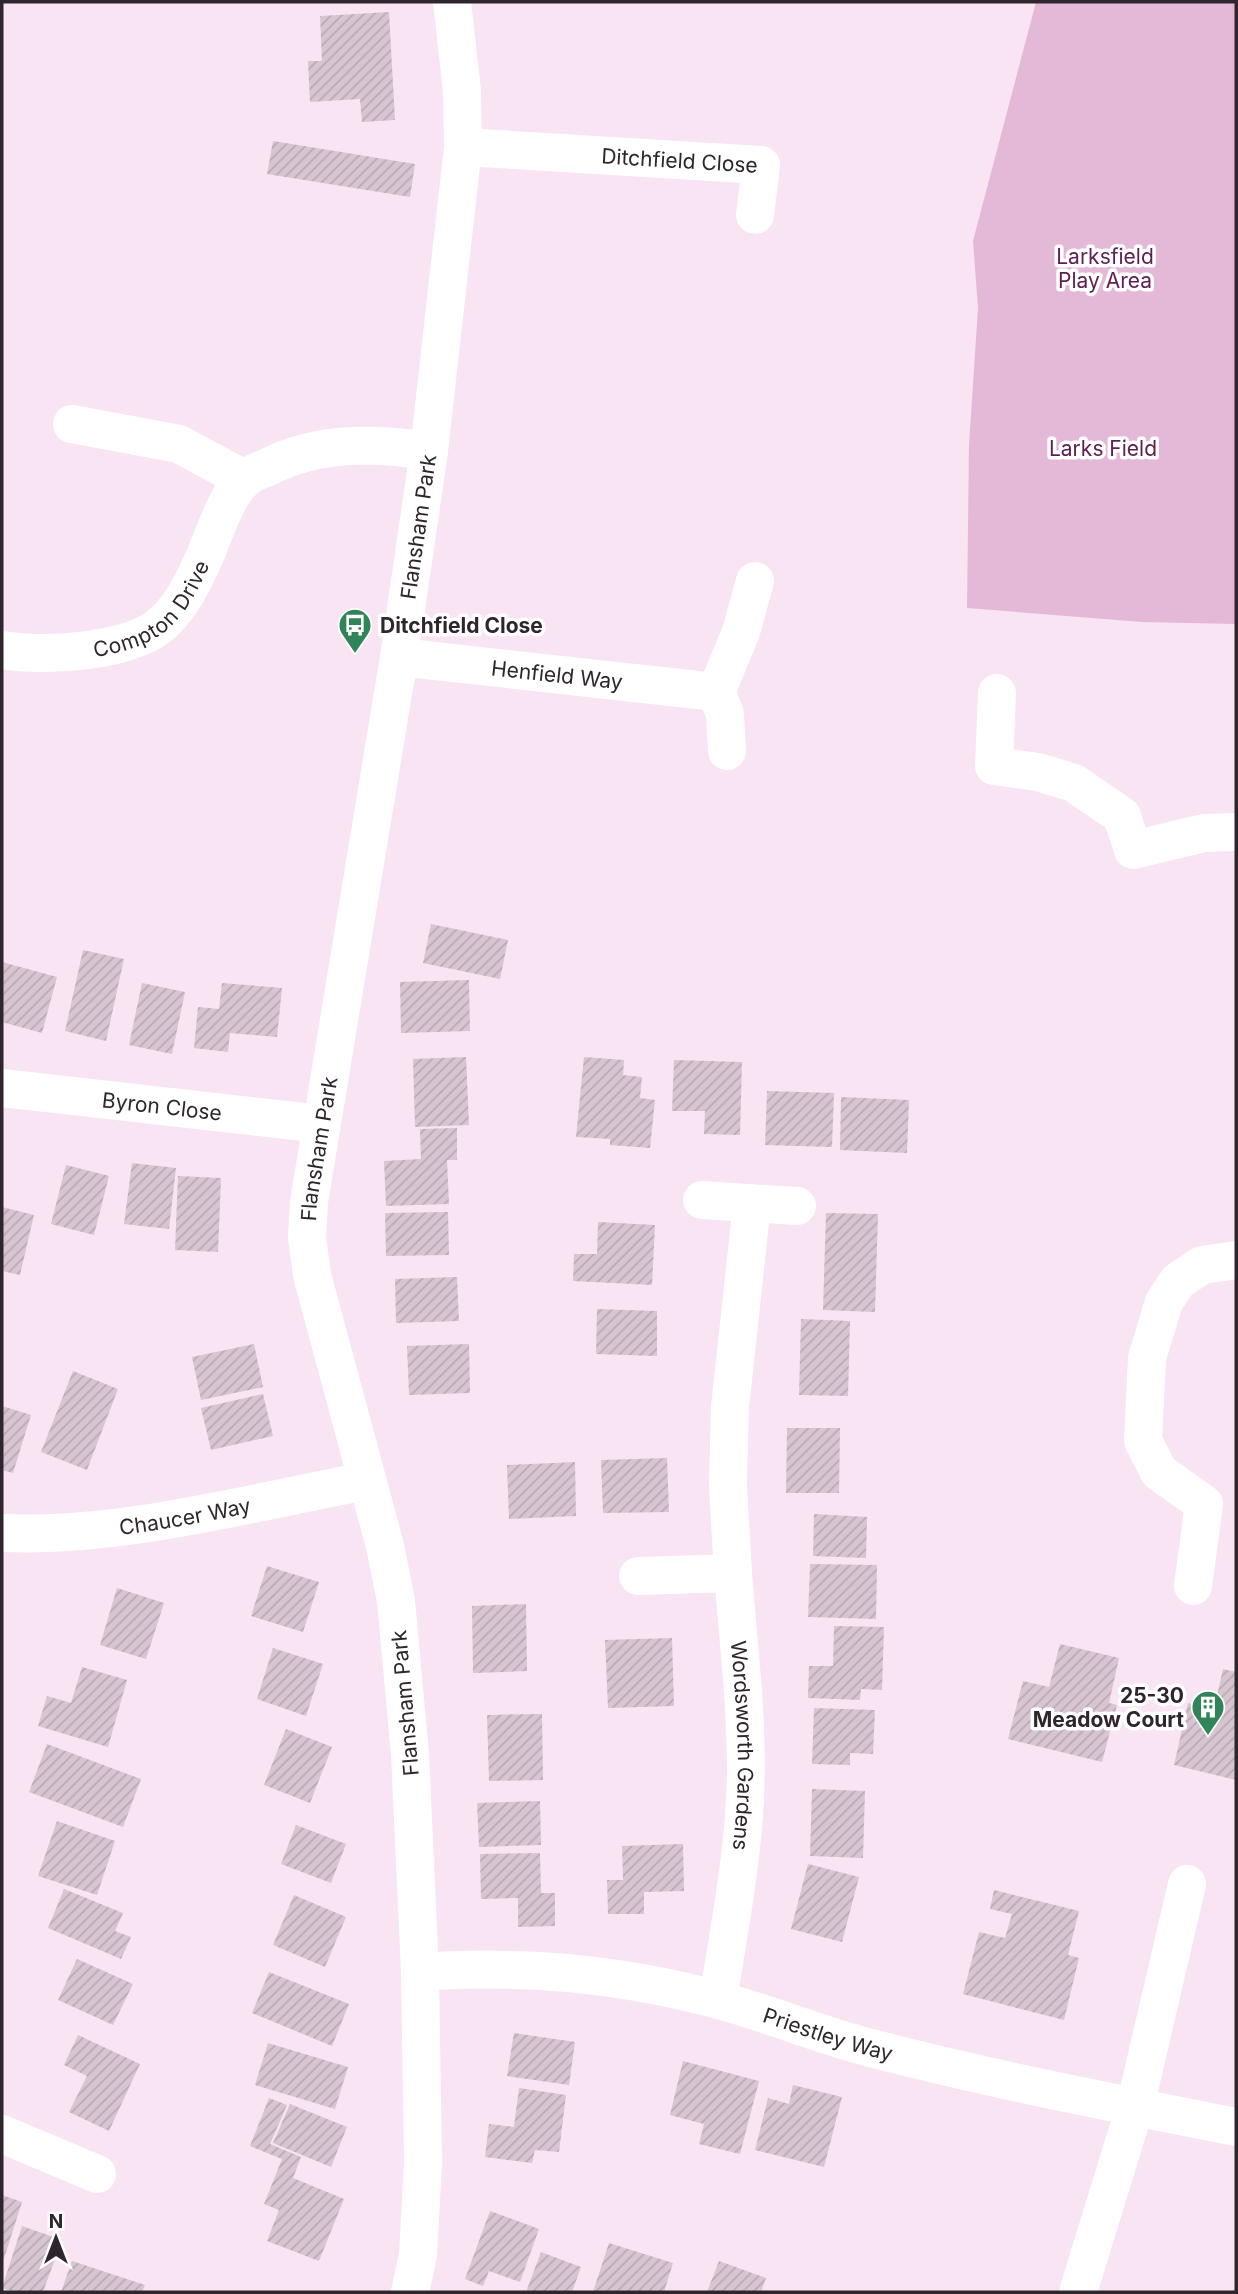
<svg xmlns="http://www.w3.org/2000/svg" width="1238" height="2294" viewBox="0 0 1238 2294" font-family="Inter,sans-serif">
  <defs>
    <pattern id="building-hatch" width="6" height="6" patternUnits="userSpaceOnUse" patternTransform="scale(1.75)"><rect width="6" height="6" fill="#d8c5d2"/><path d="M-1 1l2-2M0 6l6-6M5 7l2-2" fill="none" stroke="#baa9b4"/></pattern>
  </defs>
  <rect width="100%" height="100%" fill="#f8e4f2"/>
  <path fill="#e3b9d7" d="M1036,2H1236V624L1142,622L967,608L969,445L978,308L973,241Z"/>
  <g fill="url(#building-hatch)">
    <path d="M389,12L395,120L362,122L360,99L310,102L308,61H322L320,16Z"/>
    <path d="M273,141L415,164L410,197L267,174Z"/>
    <path d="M431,924L508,940L500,979L423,963Z"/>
    <path d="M83,950L124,959L106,1041L65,1031Z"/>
    <path d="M2,962L57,977L42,1033L2,1022Z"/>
    <path d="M469,980L470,1031L401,1033L400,982Z"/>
    <path d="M142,983L185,992L172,1054L129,1045Z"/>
    <path d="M222,983L282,988L277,1037L230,1033L228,1052L194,1048L198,1007L219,1009Z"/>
    <path d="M466,1057L469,1125L415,1127L413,1059Z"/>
    <path d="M584,1057L624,1060L623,1075L642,1077L640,1098L655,1100L650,1148L610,1145V1139L576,1137Z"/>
    <path d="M674,1060L742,1062L740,1135L704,1134L705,1111H672Z"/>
    <path d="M767,1091L834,1093L832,1147L765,1145Z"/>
    <path d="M841,1097L909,1100L907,1153L840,1150Z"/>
    <path d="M457,1128V1160H447L449,1204L386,1206L384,1161L421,1159L420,1129Z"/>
    <path d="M132,1163L176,1168L169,1229L124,1224Z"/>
    <path d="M66,1165L109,1176L94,1235L51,1224Z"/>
    <path d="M178,1176L221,1178L218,1252L175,1250Z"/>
    <path d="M2,1207L34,1215L20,1275L2,1271Z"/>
    <path d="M448,1212L449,1255L386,1256L385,1213Z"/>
    <path d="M826,1213L878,1214L875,1312L823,1310Z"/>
    <path d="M598,1222L655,1225L652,1285L573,1281L574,1254H597Z"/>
    <path d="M457,1277L459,1321L396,1323L395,1279Z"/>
    <path d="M597,1309L657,1311V1356L596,1354Z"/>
    <path d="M801,1319L850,1321L848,1396L799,1395Z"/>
    <path d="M254,1344L263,1387L201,1400L192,1357Z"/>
    <path d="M469,1344L470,1393L409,1395L407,1346Z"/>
    <path d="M73,1371L118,1389L87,1470L41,1452Z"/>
    <path d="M263,1394L273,1436L211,1450L201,1408Z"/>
    <path d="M2,1406L31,1415L13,1473L2,1470Z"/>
    <path d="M787,1428H840L839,1493H786Z"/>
    <path d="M667,1458L669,1512L603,1513L601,1460Z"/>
    <path d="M575,1462L576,1516L509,1519L507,1465Z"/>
    <path d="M814,1514L867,1517L866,1558L813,1556Z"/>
    <path d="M810,1564L877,1565L876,1619L808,1617Z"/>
    <path d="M267,1566L319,1582L303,1632L251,1616Z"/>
    <path d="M117,1588L164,1603L146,1659L100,1645Z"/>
    <path d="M526,1604L527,1671L473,1673L472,1606Z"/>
    <path d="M834,1626L884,1627L882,1690L861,1689L860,1700L808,1698L809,1666H833Z"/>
    <path d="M672,1638L674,1706L608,1708L605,1640Z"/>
    <path d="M1060,1644L1119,1658L1109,1703L1117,1705L1102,1762L1008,1739L1023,1681L1049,1687Z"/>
    <path d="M273,1648L323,1664L306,1716L257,1699Z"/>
    <path d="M82,1667L127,1680L108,1747L38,1726L47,1696L71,1703Z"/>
    <path d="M1223,1669L1236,1672V1780L1174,1765L1188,1703L1214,1709Z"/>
    <path d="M814,1708L875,1710L873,1754L850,1753V1765L812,1764Z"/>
    <path d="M542,1714L543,1780L489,1781L487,1715Z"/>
    <path d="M286,1729L332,1747L310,1803L264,1785Z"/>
    <path d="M47,1744L141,1779L123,1827L29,1792Z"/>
    <path d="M812,1789L865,1791L863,1858L810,1856Z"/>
    <path d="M540,1801L541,1845L479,1847L477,1803Z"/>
    <path d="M57,1821L115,1841L97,1895L38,1876Z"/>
    <path d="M296,1825L346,1844L331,1883L281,1864Z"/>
    <path d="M683,1844L684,1891L644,1892V1914H608L607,1880H623L622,1846Z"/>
    <path d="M540,1853L541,1893H555V1926L518,1927V1898L481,1899L480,1854Z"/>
    <path d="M808,1864L859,1877L842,1942L791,1929Z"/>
    <path d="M64,1889L123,1913L115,1931L131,1937L121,1959L48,1928Z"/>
    <path d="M994,1890L1079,1911L1068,1955L1079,1958L1064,2020L963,1994L979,1932L1005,1938L1012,1914L990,1909Z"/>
    <path d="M294,1895L346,1917L325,1967L273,1945Z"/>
    <path d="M77,1959L133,1984L113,2025L58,2000Z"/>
    <path d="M269,1972L349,2004L332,2046L252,2013Z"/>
    <path d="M514,2033L575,2042L569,2085L507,2076Z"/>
    <path d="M78,2035L140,2064L109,2131L69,2112L87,2076L64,2065Z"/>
    <path d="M268,2043L348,2067L335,2109L255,2085Z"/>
    <path d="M683,2061L759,2081L740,2154L699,2144L704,2124L670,2115Z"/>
    <path d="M793,2085L842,2097L824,2167L755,2150L768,2098L789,2104Z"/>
    <path d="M519,2088L566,2095L559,2152L535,2150L532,2163L485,2157L489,2124L514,2127Z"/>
    <path d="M269,2098L287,2105L270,2144L301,2157L293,2178L344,2199L319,2261L267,2241L279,2210L264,2204L282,2159L250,2146Z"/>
    <path d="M290,2104L347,2127L331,2167L273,2143Z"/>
    <path d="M2,2195L22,2202L2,2265Z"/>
    <path d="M490,2211L539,2229L520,2282L489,2271L483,2286L465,2279Z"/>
    <path d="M22,2226L62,2240L43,2292H14L2,2288Z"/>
    <path d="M609,2243L673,2263L664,2292H593Z"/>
    <path d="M541,2252L581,2267L572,2292H526Z"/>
    <path d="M72,2261L145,2285L142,2292H61Z"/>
    <path d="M719,2261L766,2278L761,2292H707Z"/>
  </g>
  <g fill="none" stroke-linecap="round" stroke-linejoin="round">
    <g stroke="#fff" stroke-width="38">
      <path id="s1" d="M463,147L761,165L755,215"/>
      <path d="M72,424L179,444L244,479"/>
      <path id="s2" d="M2,650C44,657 133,653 165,621C182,605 194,580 204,558C214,536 226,494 245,479C251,473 261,470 268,467C319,441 374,443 429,451"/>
      <path id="s3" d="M399,657L716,692L725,714L727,751"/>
      <path d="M716,692L741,632L755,581"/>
      <path d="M997,693L994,766L1038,772L1074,783L1122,816L1133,850L1204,833L1236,832"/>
      <path id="s4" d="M2,1088L322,1124"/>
      <path d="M702,1200L797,1206"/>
      <path id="s5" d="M2,1533C121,1538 249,1503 366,1481"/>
      <path d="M733,1573L728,1486L730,1407L752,1204"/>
      <path id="s6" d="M638,1576L733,1573C738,1639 746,1705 746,1771C745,1848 730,1924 718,2000"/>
      <path d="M1193,1586L1204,1504L1159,1472L1143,1441L1147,1358L1164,1302L1178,1281L1202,1265L1236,1260"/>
      <path id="s7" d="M420,1972C519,1965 622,1974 718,2000C771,2014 822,2036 875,2049C994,2080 1115,2103 1236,2127"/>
      <path d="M2,2134L97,2174"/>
      <path id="s8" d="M410,2292L418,2255L423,2163L420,1972L410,1754L396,1601L385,1546L312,1275L307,1238L309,1202L399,657L429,451L463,147L462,91L452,2"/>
      <path d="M1078,2292L1135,2107L1187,1884"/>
    </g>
  </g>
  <defs>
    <symbol id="bus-pin" viewBox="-11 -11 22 30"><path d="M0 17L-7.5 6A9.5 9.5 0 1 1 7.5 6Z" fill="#318457" stroke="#fff"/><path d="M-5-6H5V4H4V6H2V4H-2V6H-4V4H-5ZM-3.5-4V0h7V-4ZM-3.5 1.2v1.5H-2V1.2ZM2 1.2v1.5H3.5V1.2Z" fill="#fff"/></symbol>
    <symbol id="building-pin" viewBox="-11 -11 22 30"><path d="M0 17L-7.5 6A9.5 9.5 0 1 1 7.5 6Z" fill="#318457" stroke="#fff"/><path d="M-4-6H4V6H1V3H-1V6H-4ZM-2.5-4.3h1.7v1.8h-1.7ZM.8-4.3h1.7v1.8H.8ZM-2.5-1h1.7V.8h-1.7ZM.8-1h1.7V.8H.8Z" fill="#fff"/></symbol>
  </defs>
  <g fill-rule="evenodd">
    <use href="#bus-pin" x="336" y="606" width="38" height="52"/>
    <use href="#building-pin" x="1189" y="1688" width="38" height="52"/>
  </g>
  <g text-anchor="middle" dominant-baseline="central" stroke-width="7" stroke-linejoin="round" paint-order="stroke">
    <g font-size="21" fill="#2e262c" stroke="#fff">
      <text stroke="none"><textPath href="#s1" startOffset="217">Ditchfield Close</textPath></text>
      <text stroke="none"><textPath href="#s8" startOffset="1787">Flansham Park</textPath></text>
      <text stroke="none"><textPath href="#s2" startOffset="166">Compton Drive</textPath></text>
      <text stroke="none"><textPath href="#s3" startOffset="159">Henfield Way</textPath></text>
      <text stroke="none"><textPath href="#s4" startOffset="161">Byron Close</textPath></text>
      <text stroke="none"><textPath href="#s8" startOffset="1157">Flansham Park</textPath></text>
      <text stroke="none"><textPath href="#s5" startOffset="184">Chaucer Way</textPath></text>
      <text transform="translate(405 1703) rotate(-95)">Flansham Park</text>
      <text stroke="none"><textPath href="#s6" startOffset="268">Wordsworth Gardens</textPath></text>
      <text stroke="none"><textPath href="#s7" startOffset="416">Priestley Way</textPath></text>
    </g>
    <g font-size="21" fill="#5f2153" stroke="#fff">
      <text x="1105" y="256">Larksfield<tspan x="1105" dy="24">Play Area</tspan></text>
      <text x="1103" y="448">Larks Field</text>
    </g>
    <g font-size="21" font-weight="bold" fill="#2e262c" stroke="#fff" text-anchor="start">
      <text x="380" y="625">Ditchfield Close</text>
      <text x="1184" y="1695" text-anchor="end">25-30<tspan x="1184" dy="24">Meadow Court</tspan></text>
    </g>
  </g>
  <rect width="1238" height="2294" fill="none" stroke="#2e262c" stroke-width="7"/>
  <g transform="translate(56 2238)" stroke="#ffffff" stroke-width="5" paint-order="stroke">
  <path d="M0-5L12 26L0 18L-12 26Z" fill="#2e262c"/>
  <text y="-10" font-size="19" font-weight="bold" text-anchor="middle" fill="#2e262c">N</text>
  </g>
</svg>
